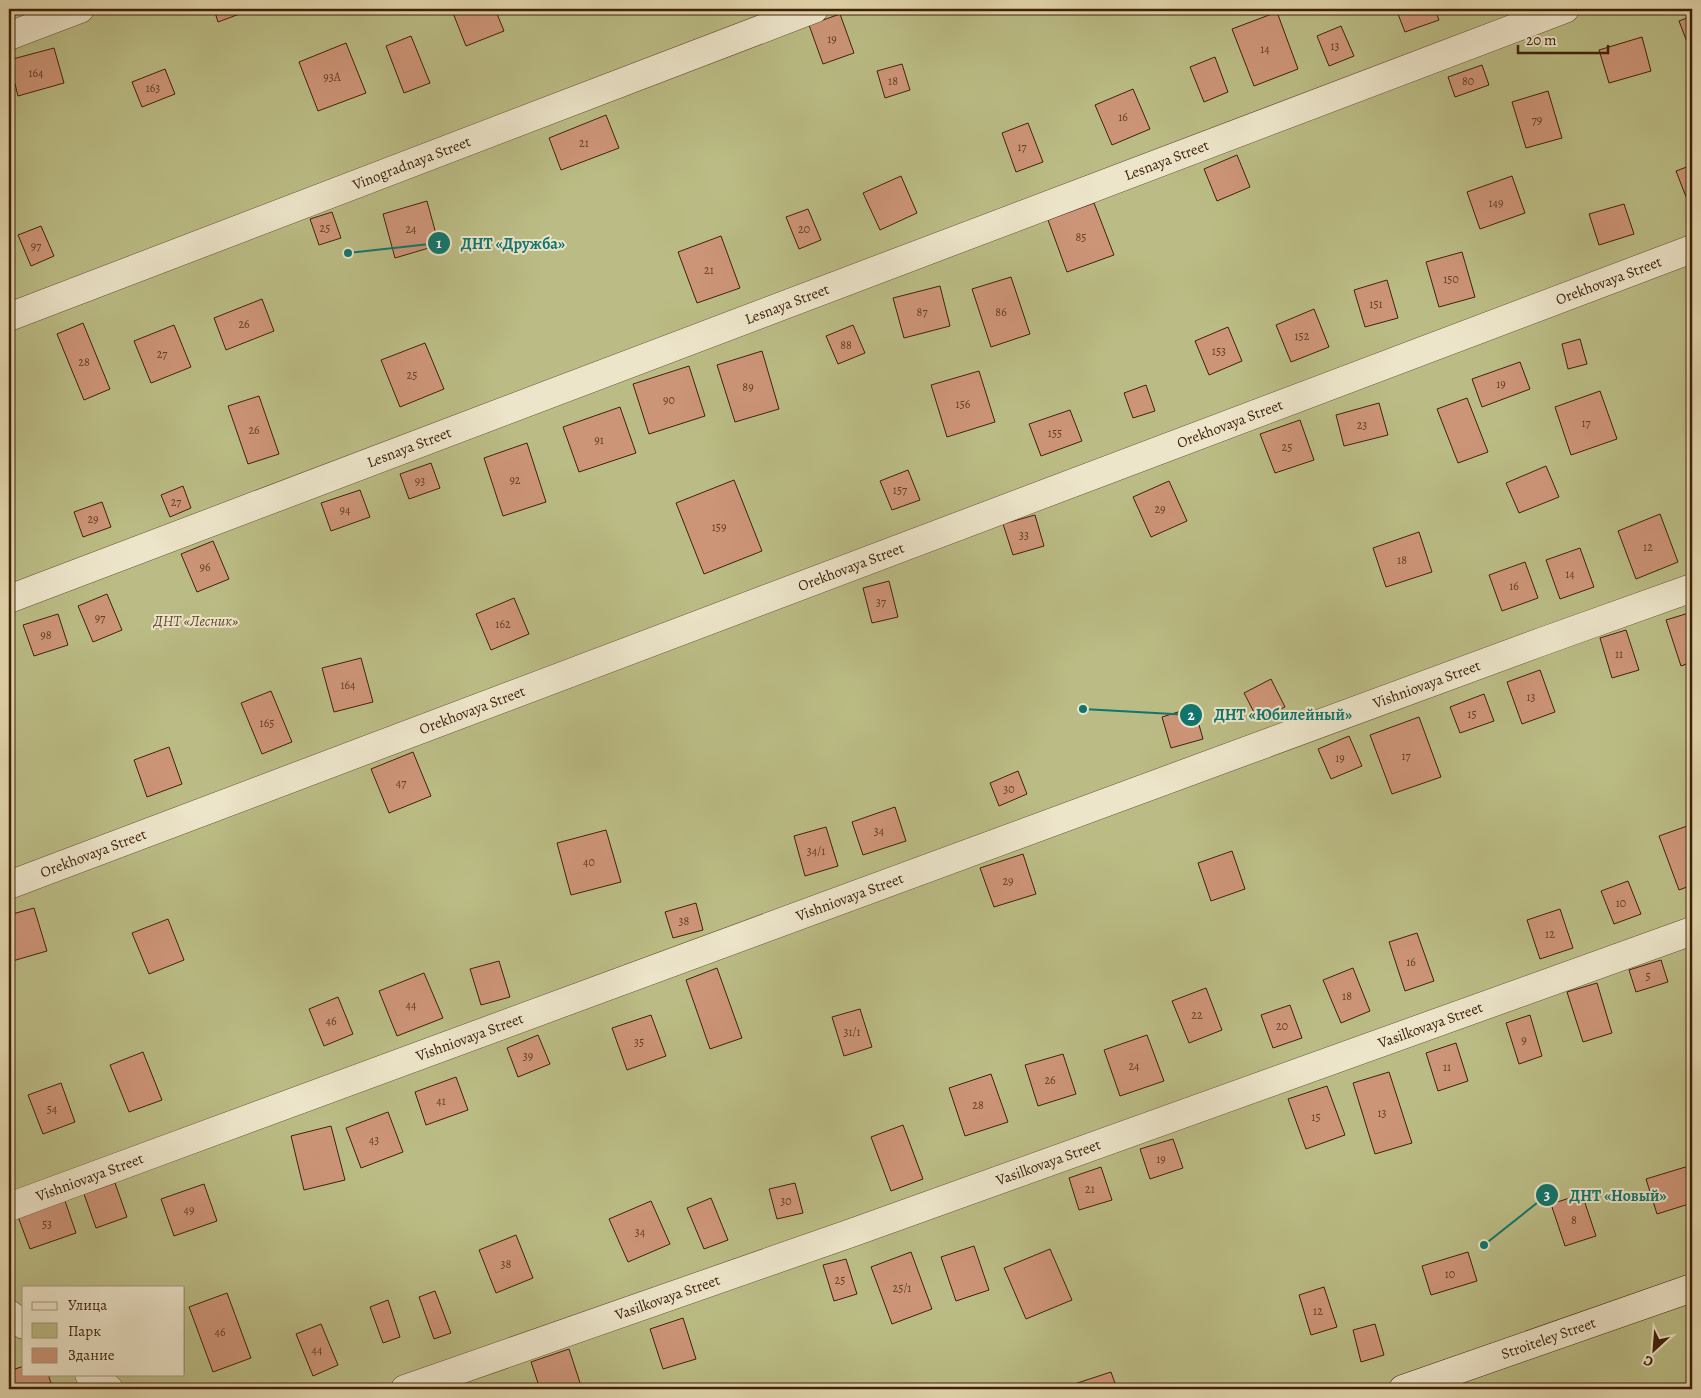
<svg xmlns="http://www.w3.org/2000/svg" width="1701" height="1398" viewBox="0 0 1701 1398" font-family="Alegreya,serif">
  <rect width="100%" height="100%" fill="#e3d7ad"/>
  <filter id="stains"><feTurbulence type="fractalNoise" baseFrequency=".004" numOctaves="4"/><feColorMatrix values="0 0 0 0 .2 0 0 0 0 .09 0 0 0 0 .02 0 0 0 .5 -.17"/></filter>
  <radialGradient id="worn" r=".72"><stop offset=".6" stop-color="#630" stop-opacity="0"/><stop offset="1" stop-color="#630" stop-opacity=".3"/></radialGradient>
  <path fill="#bbbc85" stroke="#7e6e48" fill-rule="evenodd" d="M9,9H1692V1389H9ZM24,1287H184V1374H24Z"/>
  <g fill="#cd9578" stroke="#40210b">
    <path d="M214,9H244L245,12L218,22Z"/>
    <path d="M465,9H495L504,31L466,46L453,13Z"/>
    <path d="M1396,9H1435L1439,20L1405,32Z"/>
    <path d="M1277,12L1298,69L1254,86L1232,29Z"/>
    <path d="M840,14L854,53L823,64L809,25Z"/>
    <path d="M1692,16V55L1679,21Z"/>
    <path d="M1341,26L1354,56L1329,66L1317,36Z"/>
    <path d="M411,36L430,83L404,93L386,46Z"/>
    <path d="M1642,37L1651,71L1609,83L1599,50Z"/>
    <path d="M346,43L366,93L318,111L299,62Z"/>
    <path d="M54,48L64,83L18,96L9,60Z"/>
    <path d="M1215,57L1228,92L1204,102L1190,67Z"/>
    <path d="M902,64L910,90L885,98L877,71Z"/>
    <path d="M1482,65L1489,85L1455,97L1448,77Z"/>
    <path d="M165,69L175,94L142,107L132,82Z"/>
    <path d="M1133,89L1150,129L1112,145L1095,105Z"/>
    <path d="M1548,91L1562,138L1526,148L1512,102Z"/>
    <path d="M606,115L619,148L561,170L549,138Z"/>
    <path d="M1028,123L1043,162L1016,172L1002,133Z"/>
    <path d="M1237,155L1250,187L1217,201L1204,169Z"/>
    <path d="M1692,165V206L1690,207L1676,171Z"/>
    <path d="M901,176L917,213L880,230L863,193Z"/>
    <path d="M1512,176L1525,213L1480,229L1467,192Z"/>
    <path d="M427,201L439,245L395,258L383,214Z"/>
    <path d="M1094,203L1114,255L1067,272L1048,220Z"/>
    <path d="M1624,204L1634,234L1599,245L1589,214Z"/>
    <path d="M808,209L821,240L799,249L786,217Z"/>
    <path d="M332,212L341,238L319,245L310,219Z"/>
    <path d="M41,226L54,256L31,266L18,235Z"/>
    <path d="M721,236L740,288L697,303L678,252Z"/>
    <path d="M1462,252L1475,297L1439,307L1426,262Z"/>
    <path d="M1011,277L1030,334L991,347L972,289Z"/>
    <path d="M1387,280L1398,318L1365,327L1354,290Z"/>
    <path d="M940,286L950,326L904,338L893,298Z"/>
    <path d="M262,299L274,331L226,350L214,318Z"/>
    <path d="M1314,309L1329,347L1291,362L1276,325Z"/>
    <path d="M83,323L110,389L84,400L57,334Z"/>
    <path d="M174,325L191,367L151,383L134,341Z"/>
    <path d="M853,325L865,353L838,364L826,336Z"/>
    <path d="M1228,327L1242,361L1209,375L1195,341Z"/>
    <path d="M1580,339L1587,364L1568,369L1562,344Z"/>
    <path d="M425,343L444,389L400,407L381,360Z"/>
    <path d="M762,351L779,409L735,422L717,365Z"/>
    <path d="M1520,362L1530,389L1482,407L1472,379Z"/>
    <path d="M689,366L705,416L649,434L633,384Z"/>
    <path d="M979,371L995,422L947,437L931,385Z"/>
    <path d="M1146,385L1155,411L1133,418L1124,393Z"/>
    <path d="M1600,391L1617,439L1571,455L1555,407Z"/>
    <path d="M259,396L279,454L248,464L228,406Z"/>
    <path d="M1467,398L1488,452L1458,463L1437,409Z"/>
    <path d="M1379,403L1388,435L1344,446L1336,415Z"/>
    <path d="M620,407L636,453L579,472L563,427Z"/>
    <path d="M1070,410L1082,441L1041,456L1029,424Z"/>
    <path d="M1300,420L1314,460L1275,473L1260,434Z"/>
    <path d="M527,443L546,502L503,516L484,458Z"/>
    <path d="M431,463L440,488L409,499L400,474Z"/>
    <path d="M1546,466L1559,497L1519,513L1506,483Z"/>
    <path d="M908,470L920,500L892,510L880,481Z"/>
    <path d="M734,480L762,551L704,574L676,503Z"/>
    <path d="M1169,481L1187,521L1151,537L1133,497Z"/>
    <path d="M183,486L191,508L170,517L161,495Z"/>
    <path d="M360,490L370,517L331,531L321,503Z"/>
    <path d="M102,502L111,527L83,537L74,512Z"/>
    <path d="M1660,514L1678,562L1636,579L1618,531Z"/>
    <path d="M1035,515L1044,546L1013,555L1003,524Z"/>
    <path d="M1419,532L1432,572L1386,587L1373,548Z"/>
    <path d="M213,541L229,579L197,592L181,554Z"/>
    <path d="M1580,548L1594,587L1560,599L1546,560Z"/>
    <path d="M1525,562L1538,598L1502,611L1489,575Z"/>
    <path d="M889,581L898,617L872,623L863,588Z"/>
    <path d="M107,594L122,630L93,642L78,606Z"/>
    <path d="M514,598L529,634L491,650L476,614Z"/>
    <path d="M1692,612V662L1681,666L1666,620Z"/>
    <path d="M58,614L68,645L34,656L23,625Z"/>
    <path d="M1626,630L1639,670L1612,678L1600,638Z"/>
    <path d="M361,658L373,702L334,712L322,668Z"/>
    <path d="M1540,670L1555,712L1522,724L1507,682Z"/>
    <path d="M1271,679L1285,707L1258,720L1244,693Z"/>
    <path d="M271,691L292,742L262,754L241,703Z"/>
    <path d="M1484,694L1494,721L1460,733L1450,707Z"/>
    <path d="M1194,707L1203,739L1171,748L1162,717Z"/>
    <path d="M1419,717L1441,777L1392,794L1370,735Z"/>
    <path d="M1349,736L1362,766L1331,779L1318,749Z"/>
    <path d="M169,747L182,784L147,797L134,760Z"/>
    <path d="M413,752L431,796L389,813L371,769Z"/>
    <path d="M1018,771L1027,794L999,806L990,783Z"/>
    <path d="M895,807L906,841L863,855L852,822Z"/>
    <path d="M1690,825L1692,830V885L1679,890L1659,836Z"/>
    <path d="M826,827L838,866L805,876L794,836Z"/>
    <path d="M606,830L621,882L571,895L557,843Z"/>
    <path d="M1232,851L1245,889L1211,901L1198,863Z"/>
    <path d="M1023,854L1036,894L994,907L980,868Z"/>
    <path d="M1628,881L1641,914L1614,924L1601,891Z"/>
    <path d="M696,903L703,930L673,938L665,912Z"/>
    <path d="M34,908L47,951L9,962V915Z"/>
    <path d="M1560,909L1573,948L1540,959L1527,920Z"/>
    <path d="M168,919L184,960L149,974L132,933Z"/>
    <path d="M1417,933L1434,981L1405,991L1389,942Z"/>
    <path d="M1661,960L1668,982L1636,992L1629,970Z"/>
    <path d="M499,961L510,997L481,1005L470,969Z"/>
    <path d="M717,968L742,1038L710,1049L686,980Z"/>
    <path d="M1353,968L1370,1011L1341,1023L1323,980Z"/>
    <path d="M424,973L443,1018L397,1036L379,991Z"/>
    <path d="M1597,983L1612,1033L1583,1042L1567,992Z"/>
    <path d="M1206,988L1222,1030L1189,1043L1172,1001Z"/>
    <path d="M338,997L353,1034L324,1046L309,1009Z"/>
    <path d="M1290,1005L1302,1038L1273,1048L1261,1015Z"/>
    <path d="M860,1009L872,1047L844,1056L832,1017Z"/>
    <path d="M651,1015L666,1056L627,1070L612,1028Z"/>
    <path d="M1530,1015L1542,1056L1519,1064L1506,1023Z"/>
    <path d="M538,1035L550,1064L518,1077L507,1048Z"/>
    <path d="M1147,1035L1164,1081L1120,1096L1104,1050Z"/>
    <path d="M1456,1043L1468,1081L1438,1091L1426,1053Z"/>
    <path d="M143,1052L162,1100L129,1112L110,1065Z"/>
    <path d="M1063,1054L1076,1094L1038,1106L1025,1065Z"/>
    <path d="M1389,1072L1412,1143L1375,1154L1353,1083Z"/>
    <path d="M991,1074L1008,1122L965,1136L949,1088Z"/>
    <path d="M456,1077L468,1110L426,1125L415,1092Z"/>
    <path d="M61,1083L75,1122L43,1134L28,1095Z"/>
    <path d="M1327,1086L1345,1135L1306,1149L1288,1099Z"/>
    <path d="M388,1112L403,1152L361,1168L346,1128Z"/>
    <path d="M903,1125L923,1179L891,1191L871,1137Z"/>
    <path d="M331,1126L345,1180L304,1190L291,1136Z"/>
    <path d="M1173,1139L1183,1168L1150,1179L1140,1149Z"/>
    <path d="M1692,1165V1203L1657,1214L1646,1179Z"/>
    <path d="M1101,1167L1112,1200L1079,1210L1069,1178Z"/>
    <path d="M115,1183L127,1217L96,1228L84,1194Z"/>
    <path d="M795,1183L803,1213L777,1219L769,1189Z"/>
    <path d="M204,1184L217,1221L174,1236L161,1199Z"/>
    <path d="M1582,1194L1596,1236L1565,1246L1551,1204Z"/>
    <path d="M64,1198L76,1233L30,1249L17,1214Z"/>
    <path d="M711,1198L728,1240L704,1249L687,1208Z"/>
    <path d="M651,1201L670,1244L628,1262L609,1219Z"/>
    <path d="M516,1235L533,1278L496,1293L479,1250Z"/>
    <path d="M974,1246L989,1290L956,1301L941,1257Z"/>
    <path d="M1050,1249L1072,1300L1026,1319L1004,1268Z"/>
    <path d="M911,1252L932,1309L892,1324L871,1267Z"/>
    <path d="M1468,1252L1477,1281L1431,1295L1422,1266Z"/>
    <path d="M846,1259L857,1294L834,1301L823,1265Z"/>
    <path d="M1324,1287L1337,1327L1311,1335L1299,1295Z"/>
    <path d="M435,1291L451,1333L434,1339L419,1297Z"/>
    <path d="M227,1293L251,1358L213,1372L189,1307Z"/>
    <path d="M388,1300L400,1337L383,1343L370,1307Z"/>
    <path d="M683,1318L696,1359L663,1369L650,1329Z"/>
    <path d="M321,1324L338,1365L313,1376L296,1334Z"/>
    <path d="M1375,1324L1384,1355L1361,1362L1353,1330Z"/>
    <path d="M569,1349L582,1389H540L531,1362Z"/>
    <path d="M24,1366V1374H48L53,1389H13L9,1371Z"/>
    <path d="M1111,1372L1117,1389H1063L1062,1388Z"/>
  </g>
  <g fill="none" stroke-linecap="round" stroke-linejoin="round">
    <defs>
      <g id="street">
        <path d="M9,36L80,9"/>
        <path id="s1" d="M9,317L814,9"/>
        <path id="s2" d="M9,599L1565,9"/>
        <path id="s3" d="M9,885L1692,249"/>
        <path id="s4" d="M9,1207L1541,642L1692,588"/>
        <path d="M9,1314L24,1325"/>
        <path d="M89,1374L109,1389"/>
        <path id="s5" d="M405,1389L854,1232L1692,931"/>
      </g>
      <g id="secondary">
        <path id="s6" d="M1403,1389L1692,1288"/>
      </g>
    </defs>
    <use href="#street" stroke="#694e34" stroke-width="29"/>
    <use href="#secondary" stroke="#40210b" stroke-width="29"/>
    <use href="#street" stroke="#ede5ca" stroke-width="28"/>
    <use href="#secondary" stroke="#ede5ca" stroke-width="28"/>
  </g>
  <g text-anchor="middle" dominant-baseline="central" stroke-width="4" stroke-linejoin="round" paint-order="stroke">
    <g font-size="12" fill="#633e26">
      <text x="832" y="39">19</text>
      <text x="1335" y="46">13</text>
      <text x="1265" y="49">14</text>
      <text x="36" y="73">164</text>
      <text x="332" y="77">93А</text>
      <text x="893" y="81">18</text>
      <text x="1468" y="81">80</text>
      <text x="153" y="88">163</text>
      <text x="1123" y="117">16</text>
      <text x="1537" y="120">79</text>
      <text x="584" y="143">21</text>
      <text x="1022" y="147">17</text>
      <text x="1496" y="203">149</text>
      <text x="325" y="228">25</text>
      <text x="411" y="229">24</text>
      <text x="804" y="229">20</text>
      <text x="1081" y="237">85</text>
      <text x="36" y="246">97</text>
      <text x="709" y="270">21</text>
      <text x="1451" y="279">150</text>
      <text x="1376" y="304">151</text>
      <text x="922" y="312">87</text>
      <text x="1001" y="312">86</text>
      <text x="244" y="324">26</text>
      <text x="1302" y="336">152</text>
      <text x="846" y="345">88</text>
      <text x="1219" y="351">153</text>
      <text x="162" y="354">27</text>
      <text x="84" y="362">28</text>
      <text x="412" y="375">25</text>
      <text x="1501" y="384">19</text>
      <text x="748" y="387">89</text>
      <text x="669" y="400">90</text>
      <text x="963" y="404">156</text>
      <text x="1586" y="423">17</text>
      <text x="1362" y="425">23</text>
      <text x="254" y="430">26</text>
      <text x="1055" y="433">155</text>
      <text x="599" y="440">91</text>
      <text x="1287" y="447">25</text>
      <text x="515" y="480">92</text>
      <text x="420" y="481">93</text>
      <text x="900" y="490">157</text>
      <text x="176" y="502">27</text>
      <text x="1160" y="509">29</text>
      <text x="345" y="510">94</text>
      <text x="93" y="519">29</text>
      <text x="719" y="527">159</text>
      <text x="1024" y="535">33</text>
      <text x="1648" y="547">12</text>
      <text x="1402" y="560">18</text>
      <text x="205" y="567">96</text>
      <text x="1570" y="574">14</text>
      <text x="1514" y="586">16</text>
      <text x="881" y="602">37</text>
      <text x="100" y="618">97</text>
      <text x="503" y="624">162</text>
      <text x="46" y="635">98</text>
      <text x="1619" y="654">11</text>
      <text x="348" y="685">164</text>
      <text x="1531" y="697">13</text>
      <text x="1472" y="714">15</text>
      <text x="267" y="723">165</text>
      <text x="1406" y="756">17</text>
      <text x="1340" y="758">19</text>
      <text x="401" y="783">47</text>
      <text x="1009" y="789">30</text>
      <text x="879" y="831">34</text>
      <text x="816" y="851">34/1</text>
      <text x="589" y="862">40</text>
      <text x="1008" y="881">29</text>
      <text x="1621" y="903">10</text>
      <text x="684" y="921">38</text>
      <text x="1550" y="934">12</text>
      <text x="1411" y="962">16</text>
      <text x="1648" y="976">5</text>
      <text x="1347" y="996">18</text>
      <text x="411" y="1005">44</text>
      <text x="1197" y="1015">22</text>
      <text x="331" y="1021">46</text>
      <text x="1282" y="1026">20</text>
      <text x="852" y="1032">31/1</text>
      <text x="1524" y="1040">9</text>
      <text x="639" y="1042">35</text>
      <text x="528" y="1056">39</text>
      <text x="1134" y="1066">24</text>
      <text x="1447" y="1067">11</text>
      <text x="1050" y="1080">26</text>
      <text x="441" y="1101">41</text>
      <text x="978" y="1105">28</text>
      <text x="52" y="1109">54</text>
      <text x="1382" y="1113">13</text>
      <text x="1316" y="1117">15</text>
      <text x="374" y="1140">43</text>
      <text x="1161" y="1159">19</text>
      <text x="1090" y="1189">21</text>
      <text x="786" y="1201">30</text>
      <text x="189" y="1210">49</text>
      <text x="1574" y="1220">8</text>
      <text x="47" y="1224">53</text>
      <text x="640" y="1232">34</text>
      <text x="506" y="1264">38</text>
      <text x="1450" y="1274">10</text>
      <text x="840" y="1280">25</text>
      <text x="902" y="1288">25/1</text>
      <text x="1318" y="1311">12</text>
      <text x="220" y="1332">46</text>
      <text x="317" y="1350">44</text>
    </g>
    <g font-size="15" fill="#40210b" stroke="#ede5ca">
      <text stroke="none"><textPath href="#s2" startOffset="1238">Lesnaya Street</textPath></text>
      <text stroke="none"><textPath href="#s1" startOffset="431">Vinogradnaya Street</textPath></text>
      <text stroke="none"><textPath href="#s3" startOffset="1710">Orekhovaya Street</textPath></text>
      <text stroke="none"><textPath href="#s2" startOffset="832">Lesnaya Street</textPath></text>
      <text stroke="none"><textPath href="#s3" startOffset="1305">Orekhovaya Street</textPath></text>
      <text stroke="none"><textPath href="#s2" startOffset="428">Lesnaya Street</textPath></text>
      <text stroke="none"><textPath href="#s3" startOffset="900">Orekhovaya Street</textPath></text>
      <text stroke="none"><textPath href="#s4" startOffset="1511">Vishniovaya Street</textPath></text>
      <text stroke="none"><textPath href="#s3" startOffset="495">Orekhovaya Street</textPath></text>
      <text stroke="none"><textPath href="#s3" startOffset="90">Orekhovaya Street</textPath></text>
      <text stroke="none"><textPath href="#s4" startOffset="896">Vishniovaya Street</textPath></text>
      <text stroke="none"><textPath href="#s5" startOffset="1088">Vasilkovaya Street</textPath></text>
      <text stroke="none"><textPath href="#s4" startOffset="491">Vishniovaya Street</textPath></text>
      <text stroke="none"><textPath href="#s5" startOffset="682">Vasilkovaya Street</textPath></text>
      <text stroke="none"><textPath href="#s4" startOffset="86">Vishniovaya Street</textPath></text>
      <text stroke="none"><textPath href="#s5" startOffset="278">Vasilkovaya Street</textPath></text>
      <text stroke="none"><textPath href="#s6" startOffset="154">Stroiteley Street</textPath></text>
    </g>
    <g font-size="15" font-style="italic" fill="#5f482a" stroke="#ede5ca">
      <text x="196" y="621">ДНТ «Лесник»</text>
    </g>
  </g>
  <path fill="none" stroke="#0f766e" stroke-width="2" d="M348 253L439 243M1083 709L1191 715M1484 1245L1547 1195"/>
  <g fill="#0f766e" stroke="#ede5ca" stroke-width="2">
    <circle cx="348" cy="253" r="5"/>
    <circle cx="1083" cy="709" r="5"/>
    <circle cx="1484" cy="1245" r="5"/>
    <circle cx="439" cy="243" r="12"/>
    <circle cx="1191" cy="715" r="12"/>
    <circle cx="1547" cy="1195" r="12"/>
  </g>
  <g font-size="15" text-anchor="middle" font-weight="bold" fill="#fff">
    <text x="439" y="248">1</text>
    <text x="1191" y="720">2</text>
    <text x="1547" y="1200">3</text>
  </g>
  <g font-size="16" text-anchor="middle" font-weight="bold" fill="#0f766e" stroke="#ede5ca" stroke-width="4" stroke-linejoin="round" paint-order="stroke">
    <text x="513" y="249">ДНТ «Дружба»</text>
    <text x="1283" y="720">ДНТ «Юбилейный»</text>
    <text x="1618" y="1201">ДНТ «Новый»</text>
  </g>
  <rect width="1701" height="1398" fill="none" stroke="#e3d7ad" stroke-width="30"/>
  <rect x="10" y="10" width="1681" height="1378" fill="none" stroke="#40210b" stroke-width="2.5"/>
  <rect x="15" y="15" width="1671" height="1368" fill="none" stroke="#40210b"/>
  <rect x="22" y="1286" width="162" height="90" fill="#ede5ca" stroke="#a8977e"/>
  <rect x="32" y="1302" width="25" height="8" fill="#ede5ca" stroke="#a8977e"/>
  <text x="68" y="1310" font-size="15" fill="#40210b">Улица</text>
  <rect x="32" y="1323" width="25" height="15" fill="#bbbc85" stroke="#a8977e"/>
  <text x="68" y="1336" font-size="15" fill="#40210b">Парк</text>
  <rect x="32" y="1348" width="25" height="15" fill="#cd9578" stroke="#a8977e"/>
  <text x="68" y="1360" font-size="15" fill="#40210b">Здание</text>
  <g transform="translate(1654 1350) rotate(206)" stroke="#ede5ca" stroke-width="4" paint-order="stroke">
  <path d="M0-4L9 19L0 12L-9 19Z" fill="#40210b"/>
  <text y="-8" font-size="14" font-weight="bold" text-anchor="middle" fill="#40210b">С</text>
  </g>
  <path d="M1518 45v8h90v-8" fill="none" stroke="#40210b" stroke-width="2.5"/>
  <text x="1526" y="45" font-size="15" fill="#40210b" stroke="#ede5ca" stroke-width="4" paint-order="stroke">20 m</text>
  <rect width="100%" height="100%" filter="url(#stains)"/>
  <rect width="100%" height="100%" fill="url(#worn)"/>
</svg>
